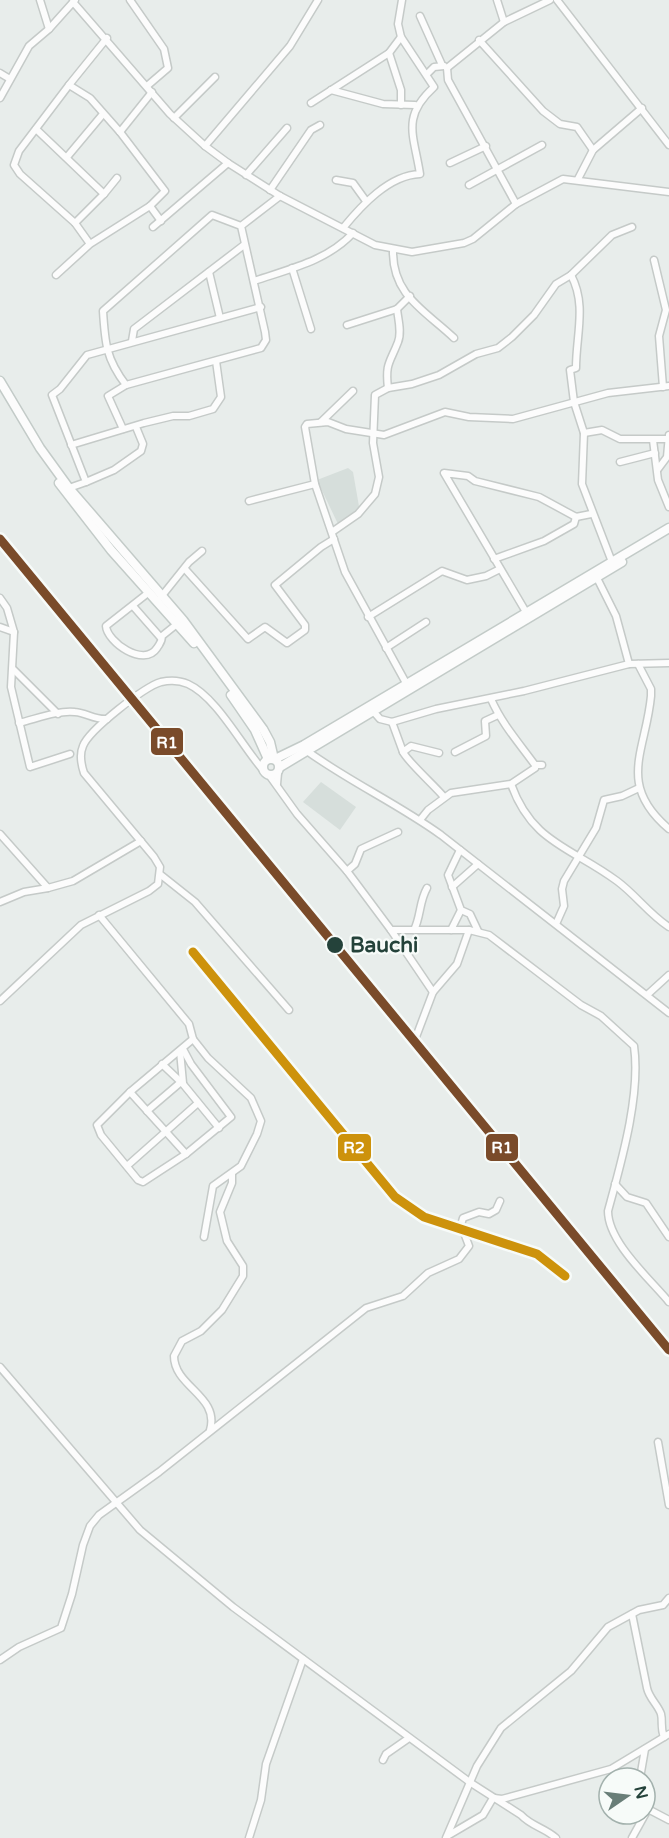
<svg xmlns="http://www.w3.org/2000/svg" width="669" height="1838" viewBox="0 0 669 1838" font-family="'Varela Round',sans-serif">
  <rect width="100%" height="100%" fill="#e8edeb"/>
  <g fill="#d6dedb">
    <path d="M348,468L353,472L360,512L338,524L317,480Z"/>
    <path d="M321,782L356,807L340,830L303,802Z"/>
  </g>
  <g fill="none" stroke-linecap="round" stroke-linejoin="round">
    <defs>
      <g id="street">
        <path d="M40,0L49,29"/>
        <path d="M130,0L164,49L168,68L147,86"/>
        <path d="M497,0L504,22"/>
        <path d="M557,0L669,145"/>
        <path d="M73,2L170,114L205,146L228,163L280,196L375,245L412,252L464,243L473,239L516,204L563,179L669,192"/>
        <path d="M420,16L442,65"/>
        <path d="M479,40L543,111L560,124L577,127L593,150"/>
        <path d="M389,53L401,90V105"/>
        <path d="M447,68L448,80L516,204"/>
        <path d="M447,68L504,22L550,0"/>
        <path d="M0,73L10,79"/>
        <path d="M428,73L434,67L444,66"/>
        <path d="M69,85L107,38"/>
        <path d="M331,90L383,104L415,105"/>
        <path d="M0,98L29,46L49,29L75,0"/>
        <path d="M311,103L389,53L401,37"/>
        <path d="M174,118L215,77"/>
        <path d="M36,129L104,194L75,223"/>
        <path d="M120,132L152,92"/>
        <path d="M205,146L290,46L318,0"/>
        <path d="M67,157L103,114"/>
        <path d="M450,163L486,146"/>
        <path d="M246,175L287,128"/>
        <path d="M578,179L593,150L642,108"/>
        <path d="M336,180L353,183L366,201"/>
        <path d="M469,185L542,145"/>
        <path d="M270,190L311,130L320,125"/>
        <path d="M104,194L117,178"/>
        <path d="M150,206L161,221"/>
        <path d="M241,226L265,332L266,340L261,348L126,385C106,359 105,343 103,311L212,215L241,226L280,196"/>
        <path d="M153,227L228,163"/>
        <path d="M343,228C361,206 389,175 420,174C414,135 401,117 434,87L401,37L398,24L402,0"/>
        <path d="M393,250C392,296 426,311 454,338"/>
        <path d="M654,260L666,310L659,336L663,387"/>
        <path d="M292,268L311,329"/>
        <path d="M209,272L220,318"/>
        <path d="M56,275L90,244L150,206L165,191L120,132L90,98L69,85L19,151L14,165L20,174L75,223L90,244"/>
        <path d="M571,275C587,305 576,335 576,368L570,370L574,402L584,433L582,484L612,562"/>
        <path d="M254,281C289,269 327,261 353,233"/>
        <path d="M347,325L397,309L410,296"/>
        <path d="M132,341L134,329L244,245"/>
        <path d="M388,388C385,363 390,363 398,342C402,332 398,319 397,309"/>
        <path d="M321,422L353,391"/>
        <path d="M123,429L108,396L126,385"/>
        <path d="M584,433L602,430L620,439H668"/>
        <path d="M653,440L658,480L669,507"/>
        <path d="M71,445L144,423L173,416H189L213,409L221,397L216,361"/>
        <path d="M620,462L655,453"/>
        <path d="M658,469L667,457L669,435"/>
        <path d="M86,482L114,470L141,451L143,444L136,427"/>
        <path d="M69,488L86,482L52,395L60,389L87,355L261,307"/>
        <path d="M249,501L315,484"/>
        <path d="M332,532L358,514L375,494L379,477L373,443L375,395L388,388L412,384L439,375L476,354L498,348L512,337L534,315L556,284L571,275L612,235L632,227"/>
        <path d="M494,559L544,541L574,524L576,517"/>
        <path d="M185,569L248,639L265,627L287,643L305,630V625L275,585L321,547L334,539"/>
        <path d="M597,578L616,616L629,664"/>
        <path d="M148,593L106,626C107,642 144,668 157,648C160,643 162,642 162,636L177,624"/>
        <path d="M161,597L189,562L202,551"/>
        <path d="M0,598L7,608L14,632L11,687L30,767L70,754"/>
        <path d="M133,606L161,638"/>
        <path d="M526,612L444,473L468,476L475,481L539,497L576,517L591,514"/>
        <path d="M368,617L442,571L467,580L486,576L500,569"/>
        <path d="M0,627L14,632"/>
        <path d="M386,648L426,622"/>
        <path d="M638,664L651,689V696C646,751 616,784 669,829"/>
        <path d="M14,670L58,714"/>
        <path d="M406,683L345,572L315,484L305,427L307,424L328,422L346,429L384,435L445,412L469,417L513,419L608,393L669,386"/>
        <path d="M491,699C502,724 519,743 535,765H542"/>
        <path d="M373,711L380,719L392,722L436,709L524,691L629,664L669,663"/>
        <path d="M392,722L403,752L411,746L439,753"/>
        <path d="M19,723C36,719 58,710 75,712C87,713 94,720 107,719"/>
        <path d="M307,751C350,782 398,804 441,835L669,1013"/>
        <path d="M403,752C408,762 435,786 444,797"/>
        <path d="M455,752L486,736L485,721L498,715"/>
        <path d="M269,775L297,814L347,871L391,930H469L489,935L581,1005L601,1016L634,1046C641,1095 621,1163 608,1211C608,1242 649,1278 669,1302"/>
        <path d="M277,784L278,773"/>
        <path d="M511,784C532,843 571,847 617,881C636,895 649,914 669,927"/>
        <path d="M420,820L428,810L451,793L511,784L535,768"/>
        <path d="M0,834L48,888L73,881L141,841"/>
        <path d="M460,850L448,875L461,910L470,914L478,931"/>
        <path d="M347,871L355,864L361,849L398,832"/>
        <path d="M161,875L195,902L289,1010"/>
        <path d="M452,887L478,864"/>
        <path d="M0,902L24,892L48,888"/>
        <path d="M99,915L189,1024L193,1039L130,1092L97,1125L101,1135L138,1180L143,1182L186,1154L231,1117L191,1064L183,1049"/>
        <path d="M556,924L564,906L562,889L564,881L596,828L604,800L622,796L639,788"/>
        <path d="M391,930L433,992"/>
        <path d="M414,930C421,916 419,902 427,888"/>
        <path d="M451,930L461,910"/>
        <path d="M647,995L669,975"/>
        <path d="M0,1001L81,925L149,891L158,884L160,867L154,857L84,773C81,764 79,755 83,746C89,730 144,687 161,682C170,680 179,680 188,684C217,697 243,748 264,771"/>
        <path d="M416,1037L433,992L457,964L469,930"/>
        <path d="M193,1039L208,1058L251,1098L261,1121L257,1134L241,1166L213,1186L204,1237"/>
        <path d="M180,1051L183,1083"/>
        <path d="M162,1064L183,1084L219,1128"/>
        <path d="M130,1092L186,1154"/>
        <path d="M147,1111L181,1082"/>
        <path d="M127,1166L198,1103"/>
        <path d="M615,1184L627,1197L646,1203L669,1237"/>
        <path d="M0,1367L140,1530L233,1607L471,1783L521,1815C531,1826 545,1828 556,1838"/>
        <path d="M210,1430C220,1396 174,1387 174,1356L182,1341L201,1331L222,1310L243,1276V1266L227,1241L220,1212L232,1183V1174"/>
        <path d="M658,1442L669,1505"/>
        <path d="M632,1614L647,1688C649,1698 658,1705 661,1714C663,1722 660,1727 664,1737"/>
        <path d="M0,1660L19,1647L61,1628L72,1594L83,1545L90,1526L99,1515L159,1472L366,1308L403,1296L428,1273L459,1259L469,1246L461,1225L463,1218L479,1212L489,1214L496,1210L500,1201"/>
        <path d="M383,1760L386,1754L409,1738"/>
        <path d="M640,1778L645,1749"/>
        <path d="M494,1798L502,1799L611,1769L669,1734"/>
        <path d="M646,1808L669,1820"/>
        <path d="M449,1835L483,1815L493,1798"/>
        <path d="M249,1838L261,1800L266,1764L303,1659"/>
        <path d="M446,1838L477,1766L501,1728L571,1671L608,1627L639,1610L663,1605L669,1598"/>
        <path d="M632,1838L648,1809"/>
      </g>
      <g id="secondary">
        <path d="M0,381L40,448L69,488L183,620L263,729L270,742L274,759"/>
        <path d="M59,483L111,550L194,643"/>
        <path d="M231,695L255,730L268,759"/>
        <circle cx="271" cy="767" r="8"/>
        <path d="M275,759L304,745L669,528"/>
        <path d="M280,767L622,562"/>
      </g>
    </defs>
    <use href="#street" stroke="#c5cac8" stroke-width="9"/>
    <use href="#secondary" stroke="#c3cbc8" stroke-width="11"/>
    <use href="#street" stroke="#fcfcfc" stroke-width="6"/>
    <use href="#secondary" stroke="#fcfcfc" stroke-width="8"/>
    <defs>
      <path id="rail-1" d="M0,539L669,1350"/>
      <path id="rail-2" d="M193,952L395,1197L424,1217L537,1254L565,1276"/>
    </defs>
    <use href="#rail-1" stroke="#f7fbf9" stroke-width="14"/>
    <use href="#rail-2" stroke="#f7fbf9" stroke-width="14"/>
    <use href="#rail-1" stroke="#7a4b2a" stroke-width="9"/>
    <use href="#rail-2" stroke="#cd920c" stroke-width="9"/>
  </g>
  <circle fill="#24423a" stroke="#f7fbf9" stroke-width="2" cx="335" cy="945" r="9"/>
  <g text-anchor="middle" dominant-baseline="central" stroke-width="4.5" stroke-linejoin="round" paint-order="stroke">
    <g font-size="21" font-weight="bold" fill="#24423a" stroke="#f7fbf9" text-anchor="start">
      <text x="350" y="945">Bauchi</text>
    </g>
  </g>
  <g stroke="#f7fbf9" stroke-width="2">
    <rect x="150" y="727" width="34" height="29" rx="6" fill="#7a4b2a"/>
    <rect x="485" y="1133" width="34" height="29" rx="6" fill="#7a4b2a"/>
    <rect x="337" y="1133" width="35" height="29" rx="6" fill="#cd920c"/>
  </g>
  <g font-size="16" text-anchor="middle" font-weight="bold" fill="#fff">
    <text x="167" y="748">R1</text>
    <text x="502" y="1153">R1</text>
    <text x="354" y="1153">R2</text>
  </g>
  <g transform="translate(627 1796) rotate(76)"><circle r="28" fill="#f7fbf9" stroke="#a3b1ad" stroke-width="1.5"/>
  <path d="M0-4.5L10 22L0 15L-10 22Z" fill="#697e78"/>
  <text y="-9" font-size="16" font-weight="bold" text-anchor="middle" fill="#24423a">N</text>
  </g>
</svg>
